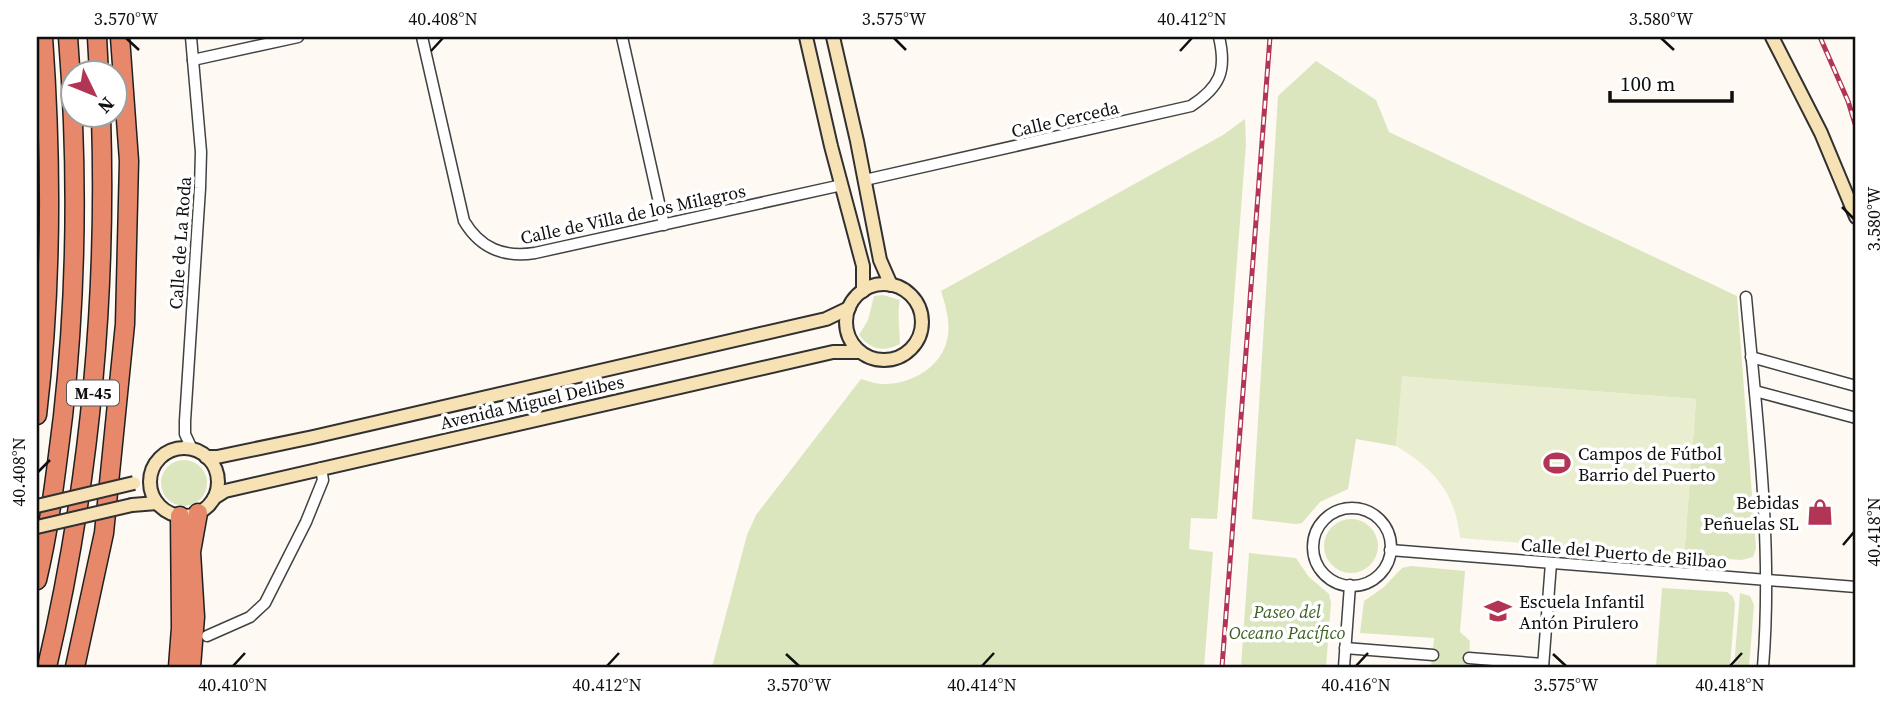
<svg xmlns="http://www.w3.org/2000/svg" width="1893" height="704" viewBox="0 0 1893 704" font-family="'Source Serif 4',serif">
  <rect width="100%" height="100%" fill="#fef9f3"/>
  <g fill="#dbe6bf">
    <path d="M1316,61L1376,100L1389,132L1737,296L1756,548L1753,557L1742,560L1684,556L1696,399L1403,377L1396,446L1356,439L1348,489L1320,502L1302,523L1296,524L1252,519L1278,96Z"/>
    <path d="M1245,119L1246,144L1217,519L1191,518L1189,549L1213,552L1204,667H712L747,535L756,515L861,379C868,381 876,384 883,384C909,385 941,368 947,340C951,325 946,306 941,291L1223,135Z"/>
    <path d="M883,295L900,300C897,310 900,332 900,344C883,353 870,349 859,335L868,320L874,296Z"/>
    <circle cx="184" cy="483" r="23"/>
    <circle cx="1351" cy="546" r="27"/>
    <path d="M1249,553L1296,558L1309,577L1329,594L1331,603L1326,667H1241Z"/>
    <path d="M1411,566L1465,571L1460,632L1470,641L1468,667H1431L1434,638L1360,633L1364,601L1384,587L1402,568Z"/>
    <path d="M1662,588L1727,592L1733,597L1735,604L1730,667H1656Z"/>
    <path d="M1740,593L1750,596L1754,605L1749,667H1734Z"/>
  </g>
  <path fill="#eaeed0" d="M1402,376L1696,399L1684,556L1460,538C1455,492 1434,469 1396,446Z"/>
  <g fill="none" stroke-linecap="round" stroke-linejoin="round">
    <defs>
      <g id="street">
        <path d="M191,37L201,152L200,188L185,421V434L192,449"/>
        <path d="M422,37L464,221C480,248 503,258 535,253L842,185"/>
        <path d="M622,37L664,225"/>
        <path d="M193,60L298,37"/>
        <path d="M865,180L1191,106C1220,87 1227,71 1219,37"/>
        <path d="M1746,297C1757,420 1773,544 1763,667"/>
        <path d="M1751,357L1856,386"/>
        <path d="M1755,391L1856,418"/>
        <circle cx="1352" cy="547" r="39"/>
        <path d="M1390,550L1856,587"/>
        <path d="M207,636L250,617L265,603L306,522L323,480L321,468"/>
        <path d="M1345,648L1433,655"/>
        <path d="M1469,658L1543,664"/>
        <path d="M1344,667L1350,585"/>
        <path d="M1543,667L1551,563"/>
      </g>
      <g id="secondary">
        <path d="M806,37L831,146L863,266V291"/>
        <path d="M833,37L857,141L880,260L891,285"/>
        <path d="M1772,37L1821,133L1856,217"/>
        <circle cx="884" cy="322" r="38"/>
        <circle cx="184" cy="482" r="34"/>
        <path d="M206,457H217L313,437L826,319L849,308"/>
        <path d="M214,498L225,491L833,352H860"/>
        <path d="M132,505L157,503"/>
      </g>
      <g id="highway">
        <path d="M97,37L99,74"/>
        <path d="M37,415C52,289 52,163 43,37"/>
        <path d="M37,580C50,526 56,471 63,416C77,290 78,164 68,37"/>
        <path d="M47,667C89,487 107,301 101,116"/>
        <path d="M75,667L104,533L125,324L129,161L120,37"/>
        <path d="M178,667L181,628L180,516"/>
        <path d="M191,667L195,617L191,552L198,513"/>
      </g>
    </defs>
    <use href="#street" stroke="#424242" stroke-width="13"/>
    <use href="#secondary" stroke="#313131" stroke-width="16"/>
    <use href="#highway" stroke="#202020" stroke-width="21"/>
    <use href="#street" stroke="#fff" stroke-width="10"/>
    <use href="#secondary" stroke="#f7e2b5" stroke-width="12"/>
    <use href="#highway" stroke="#e68869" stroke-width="18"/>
    <defs>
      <g id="rail">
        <path d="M1820,37L1848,101L1856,127"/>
        <path d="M1222,667L1270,37"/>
      </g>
    </defs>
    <use href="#rail" stroke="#b23555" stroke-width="5"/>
    <use href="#rail" stroke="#fff" stroke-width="2.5" stroke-dasharray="8" stroke-linecap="butt"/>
    <defs>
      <g id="secondary-bridge">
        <path d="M37,506L134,483"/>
        <path d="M37,527L132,505"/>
      </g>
    </defs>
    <use href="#secondary-bridge" stroke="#313131" stroke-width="16" stroke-linecap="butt"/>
    <use href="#secondary-bridge" stroke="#f7e2b5" stroke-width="12"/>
  </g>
  <path fill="none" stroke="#0f0f0f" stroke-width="2.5" d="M126,38L139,50M894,38L906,50M1661,38L1674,50M431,51L443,38M1180,51L1192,38M1842,207L1854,219M38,472L50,460M1843,545L1854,532M786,654L799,666M1553,654L1566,666M233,666L245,653M607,666L619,653M982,666L994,653M1356,666L1368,653M1730,666L1742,653"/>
  <defs>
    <symbol id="stadium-bare" viewBox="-9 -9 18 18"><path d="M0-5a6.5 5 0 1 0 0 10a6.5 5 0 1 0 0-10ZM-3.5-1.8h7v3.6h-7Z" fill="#b23555" stroke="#fff" stroke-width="2.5" paint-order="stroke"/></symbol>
    <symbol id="shop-bare" viewBox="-9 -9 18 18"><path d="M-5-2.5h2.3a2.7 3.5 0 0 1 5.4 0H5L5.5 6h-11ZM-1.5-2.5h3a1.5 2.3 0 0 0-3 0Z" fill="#b23555" stroke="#fff" stroke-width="2.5" paint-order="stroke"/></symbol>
    <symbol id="school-bare" viewBox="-9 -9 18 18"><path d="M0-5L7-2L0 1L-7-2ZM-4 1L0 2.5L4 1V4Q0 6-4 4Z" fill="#b23555" stroke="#fff" stroke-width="2.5" paint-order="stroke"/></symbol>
  </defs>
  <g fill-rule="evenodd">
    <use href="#stadium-bare" x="1538" y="444" width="38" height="38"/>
    <use href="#shop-bare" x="1801" y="493" width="38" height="38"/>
    <use href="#school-bare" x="1479" y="592" width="38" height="38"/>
  </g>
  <g text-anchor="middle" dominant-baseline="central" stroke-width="7" stroke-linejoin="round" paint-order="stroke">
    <rect fill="#fff" stroke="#575757" stroke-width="2" x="67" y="380.5" width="52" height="25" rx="5"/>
    <g font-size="16" font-weight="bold" fill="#0f0f0f">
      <text x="93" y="393">M-45</text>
    </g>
    <g font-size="18" fill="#0f0f0f" stroke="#fff">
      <text transform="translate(1065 119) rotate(-13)">Calle Cerceda</text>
      <text transform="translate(633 214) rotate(-12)">Calle de Villa de los Milagros</text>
      <text transform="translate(180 243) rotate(-86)">Calle de La Roda</text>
      <text transform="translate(532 402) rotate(-13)">Avenida Miguel Delibes</text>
      <text transform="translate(1624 553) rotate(5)">Calle del Puerto de Bilbao</text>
    </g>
    <g font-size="18" fill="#0f0f0f" stroke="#fff" text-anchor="start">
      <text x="1578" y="453">Campos de Fútbol<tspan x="1578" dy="21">Barrio del Puerto</tspan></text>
      <text x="1799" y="502" text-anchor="end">Bebidas<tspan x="1799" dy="21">Peñuelas SL</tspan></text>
      <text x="1519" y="601">Escuela Infantil<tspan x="1519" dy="21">Antón Pirulero</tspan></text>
    </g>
    <g font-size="18" font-style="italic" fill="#3f6126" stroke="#fff">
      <text x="1287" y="611">Paseo del<tspan x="1287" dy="21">Oceano Pacífico</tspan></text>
    </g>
  </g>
  <rect width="1893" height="704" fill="none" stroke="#ffffff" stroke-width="77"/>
  <g transform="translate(94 94) rotate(133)"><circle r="33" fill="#ffffff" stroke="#9f9f9f" stroke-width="2"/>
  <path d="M0-5L12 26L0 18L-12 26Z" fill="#b23555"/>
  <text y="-10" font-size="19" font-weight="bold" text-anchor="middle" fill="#0f0f0f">N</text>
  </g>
  <path d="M1610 91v10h122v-10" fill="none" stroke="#0f0f0f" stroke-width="3.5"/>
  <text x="1620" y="91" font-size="21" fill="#0f0f0f" stroke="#ffffff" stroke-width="5" paint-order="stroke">100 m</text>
  <rect x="38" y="38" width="1816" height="628" fill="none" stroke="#0f0f0f" stroke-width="2.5"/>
  <g font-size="18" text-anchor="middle" fill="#0f0f0f">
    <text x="126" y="25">3.570°W</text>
    <text x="443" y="25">40.408°N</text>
    <text x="894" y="25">3.575°W</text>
    <text x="1192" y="25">40.412°N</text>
    <text x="1661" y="25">3.580°W</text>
    <text transform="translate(1874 219) rotate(-90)" y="6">3.580°W</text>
    <text transform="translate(19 472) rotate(-90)" y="6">40.408°N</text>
    <text transform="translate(1874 532) rotate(-90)" y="6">40.418°N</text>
    <text x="233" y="691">40.410°N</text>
    <text x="607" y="691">40.412°N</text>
    <text x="799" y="691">3.570°W</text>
    <text x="982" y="691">40.414°N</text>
    <text x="1356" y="691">40.416°N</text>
    <text x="1566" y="691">3.575°W</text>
    <text x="1730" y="691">40.418°N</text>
  </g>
</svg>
